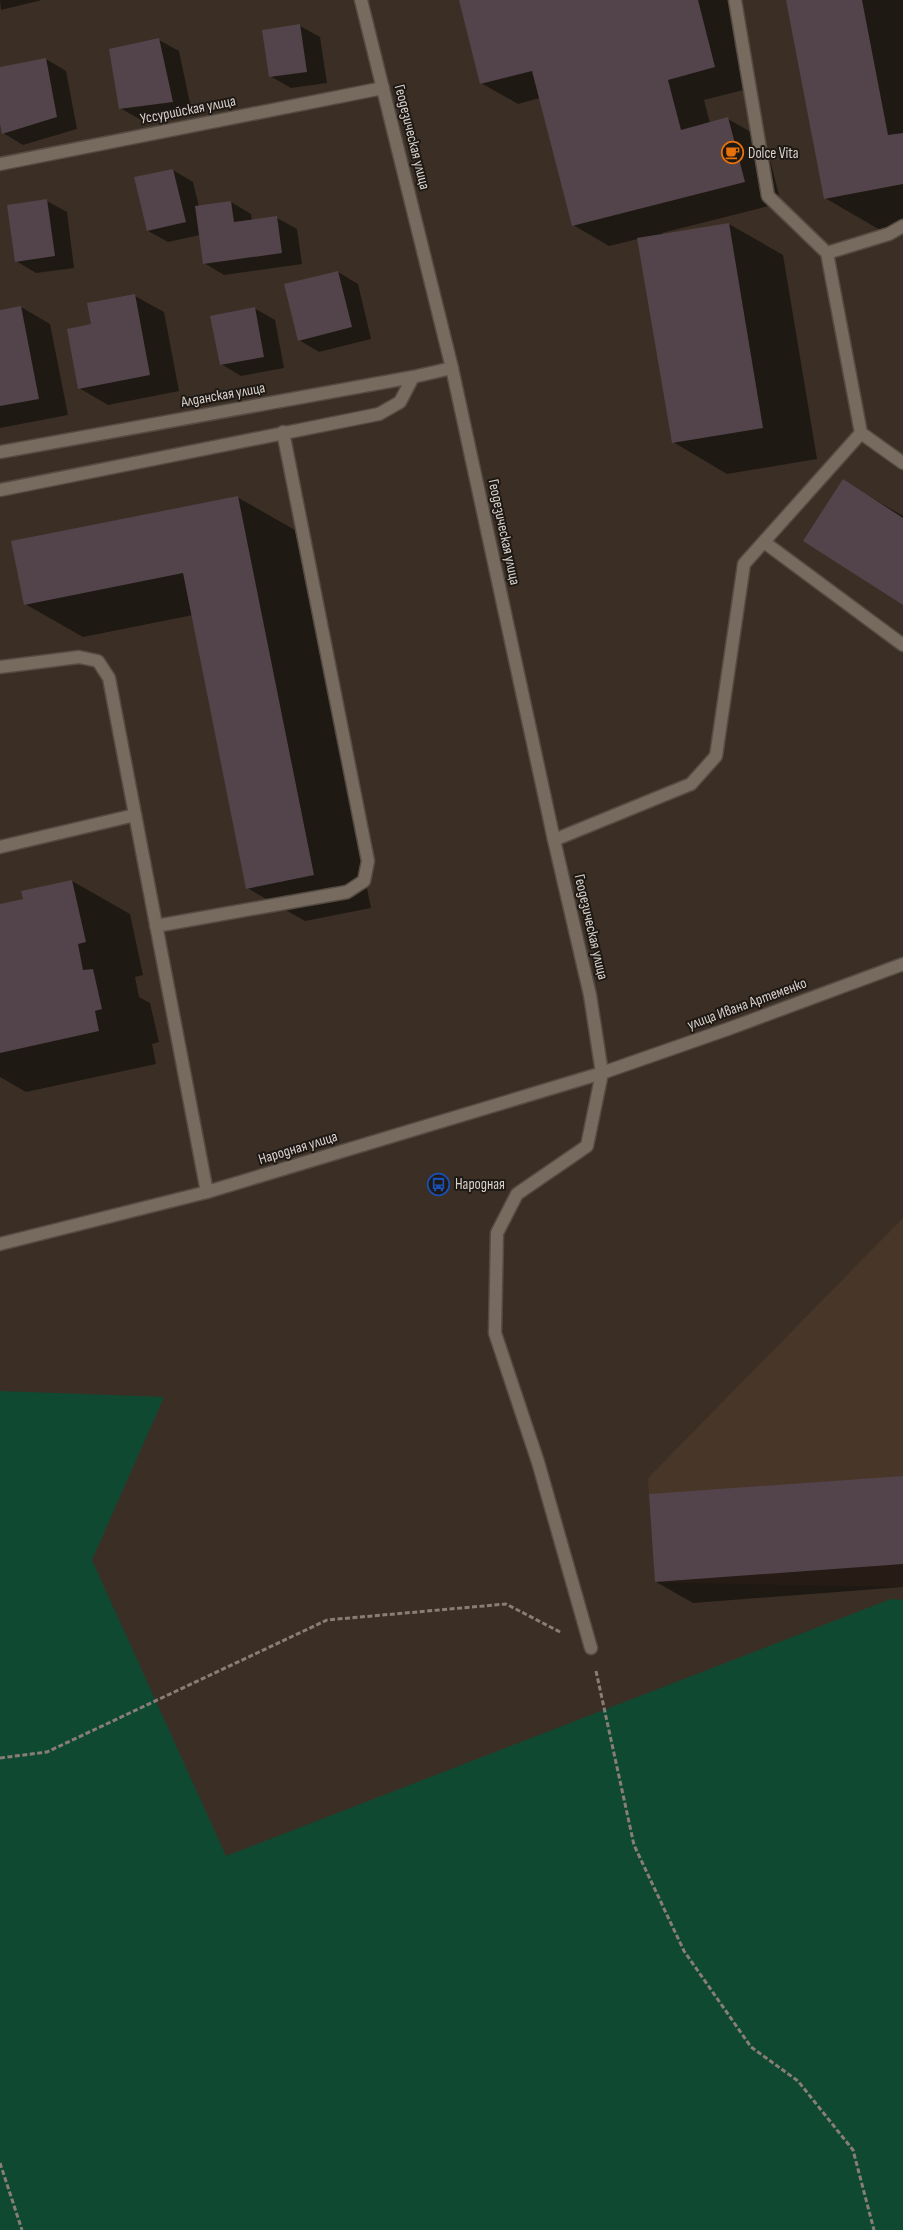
<svg xmlns="http://www.w3.org/2000/svg" width="903" height="2230" viewBox="0 0 903 2230" font-family="'Sofia Sans Condensed',sans-serif">
  <rect width="100%" height="100%" fill="#3b2f25"/>
  <path fill="#483628" d="M903,1218V1587L655,1582L648,1478Z"/>
  <path fill="#104932" d="M0,1391L164,1397L92,1560L226,1856L891,1599L903,1600V2230H0Z"/>
  <g fill="#0007">
    <path d="M0,0H42L1,10Z"/>
    <path d="M460,0H728L751,88L704,100L710,123L728,119L765,140L781,203L662,233L663,235L729,224L783,255L817,459L727,474L673,442L638,239L609,246L573,225L540,98L518,104L481,83Z"/>
    <path d="M787,0H903V225L880,230L825,198Z"/>
    <path d="M300,26L320,37L327,83L291,88L270,76Z"/>
    <path d="M159,40L179,51L192,113L141,120L120,108Z"/>
    <path d="M46,59L66,71L77,129L23,145L3,133L0,118V69Z"/>
    <path d="M173,170L193,182L199,207L231,202L251,214L252,221L277,218L297,229L302,264L224,275L204,263L200,235L168,242L148,231Z"/>
    <path d="M47,201L67,212L74,268L36,273L16,261Z"/>
    <path d="M338,272L358,284L371,339L319,352L299,340Z"/>
    <path d="M135,296L164,312L179,391L108,405L79,388L93,325Z"/>
    <path d="M21,307L50,324L68,415L0,428V311Z"/>
    <path d="M254,308L275,320L284,368L241,376L221,364Z"/>
    <path d="M843,481L903,516V603Z"/>
    <path d="M237,497L295,530L371,908L305,921L247,888L193,615L83,637L25,604Z"/>
    <path d="M72,881L130,914L143,975L135,977L139,997L150,1003L159,1042L152,1044L156,1064L26,1092L0,1077V905L24,900Z"/>
    <path d="M903,1477V1587L693,1603L656,1582Z"/>
  </g>
  <g fill="#53434a">
    <path d="M459,0H698L715,67L668,80L681,130L728,117L745,182L572,226L532,71L480,84Z"/>
    <path d="M786,0H862L888,135L903,133V184L824,199Z"/>
    <path d="M300,24L307,72L269,77L262,30Z"/>
    <path d="M159,38L173,102L119,109L109,49Z"/>
    <path d="M46,58L57,117L2,134L0,124V67Z"/>
    <path d="M173,169L186,222L147,231L134,177Z"/>
    <path d="M47,199L55,256L15,262L7,205Z"/>
    <path d="M231,201L234,222L277,216L282,253L203,264L195,206Z"/>
    <path d="M729,223L763,428L672,443L637,238Z"/>
    <path d="M338,271L352,327L298,341L284,284Z"/>
    <path d="M135,294L150,375L78,389L67,329L91,324L87,303Z"/>
    <path d="M21,306L39,399L0,406V310Z"/>
    <path d="M255,307L264,357L220,365L210,316Z"/>
    <path d="M843,479L903,518V605L803,541Z"/>
    <path d="M238,496L314,875L246,889L183,573L24,605L11,541Z"/>
    <path d="M72,880L86,942L78,944L83,970L93,969L102,1009L95,1011L99,1031L0,1053V904L23,899L21,891Z"/>
    <path d="M903,1476V1564L655,1582L649,1494Z"/>
  </g>
  <g fill="none" stroke-linecap="round" stroke-linejoin="round">
    <defs>
      <g id="lane">
        <path d="M735,0L768,196L827,253L861,433L903,463"/>
        <path d="M827,253L889,234L903,226"/>
        <path d="M0,490L379,414L400,402L413,377"/>
        <path d="M764,542L903,645"/>
        <path d="M0,667L79,657L98,661L109,678L207,1192"/>
        <path d="M554,840L691,784L716,756L744,564L861,433"/>
        <path d="M0,847L135,815"/>
        <path d="M156,926L347,892L364,881L368,861L283,432"/>
        <path d="M591,1648L538,1462L495,1333L497,1233L517,1194L587,1146L602,1073"/>
      </g>
      <g id="street">
        <path d="M361,0L452,368L554,840L590,995L602,1073"/>
        <path d="M0,164L383,88"/>
        <path d="M0,452L413,377L452,368"/>
        <path d="M0,1244L207,1192L602,1073L728,1029L903,964"/>
      </g>
    </defs>
    <use href="#lane" stroke="#554b43" stroke-width="15"/>
    <use href="#street" stroke="#554b43" stroke-width="15"/>
    <g stroke="#887e76" stroke-width="3" stroke-dasharray="5 2.5" stroke-linecap="butt">
      <path d="M596,1671L634,1845L684,1951L751,2047L798,2081L853,2150L874,2230"/>
      <path d="M0,1758L47,1752L327,1620L506,1604L562,1633"/>
      <path d="M0,2163L22,2230"/>
    </g>
    <use href="#lane" stroke="#776a5e" stroke-width="12"/>
    <use href="#street" stroke="#776a5e" stroke-width="12"/>
  </g>
  <defs>
    <symbol id="cafe-ring" viewBox="-11 -11 22 22"><circle r="9.5" fill="#1e1914" stroke="#e8710a" stroke-width="1.5"/><path d="M-5.5-4.5H6V0H3Q3 3.5 0 3.5H-2.5Q-5.5 3.5-5.5 0ZM3-3.2v2h1.7v-2ZM-6 4.5H4V6H-6Z" fill="#e8710a"/></symbol>
    <symbol id="bus-ring" viewBox="-11 -11 22 22"><circle r="9.5" fill="#1e1914" stroke="#1a4fb4" stroke-width="1.5"/><path d="M-5-6H5V4H4V6H2V4H-2V6H-4V4H-5ZM-3.5-4V0h7V-4ZM-3.5 1.2v1.5H-2V1.2ZM2 1.2v1.5H3.5V1.2Z" fill="#1a4fb4"/></symbol>
  </defs>
  <g fill-rule="evenodd">
    <use href="#cafe-ring" x="720" y="140" width="25" height="25"/>
    <use href="#bus-ring" x="426" y="1172" width="25" height="25"/>
  </g>
  <g text-anchor="middle" dominant-baseline="central" stroke-width="4" stroke-linejoin="round" paint-order="stroke">
    <g font-size="15" fill="#d8d0ca" stroke="#1e1914">
      <text transform="translate(188 110) rotate(-11)">Уссурийская улица</text>
      <text transform="translate(412 137) rotate(76)">Геодезическая улица</text>
      <text transform="translate(223 395) rotate(-10)">Алданская улица</text>
      <text transform="translate(504 532) rotate(78)">Геодезическая улица</text>
      <text transform="translate(591 927) rotate(77)">Геодезическая улица</text>
      <text transform="translate(747 1004) rotate(-20)">улица Ивана Артеменко</text>
      <text transform="translate(298 1148) rotate(-17)">Народная улица</text>
    </g>
    <g font-size="15" fill="#d8d0ca" stroke="#1e1914" text-anchor="start">
      <text x="748" y="153">Dolce Vita</text>
      <text x="455" y="1184">Народная</text>
    </g>
  </g>
</svg>
